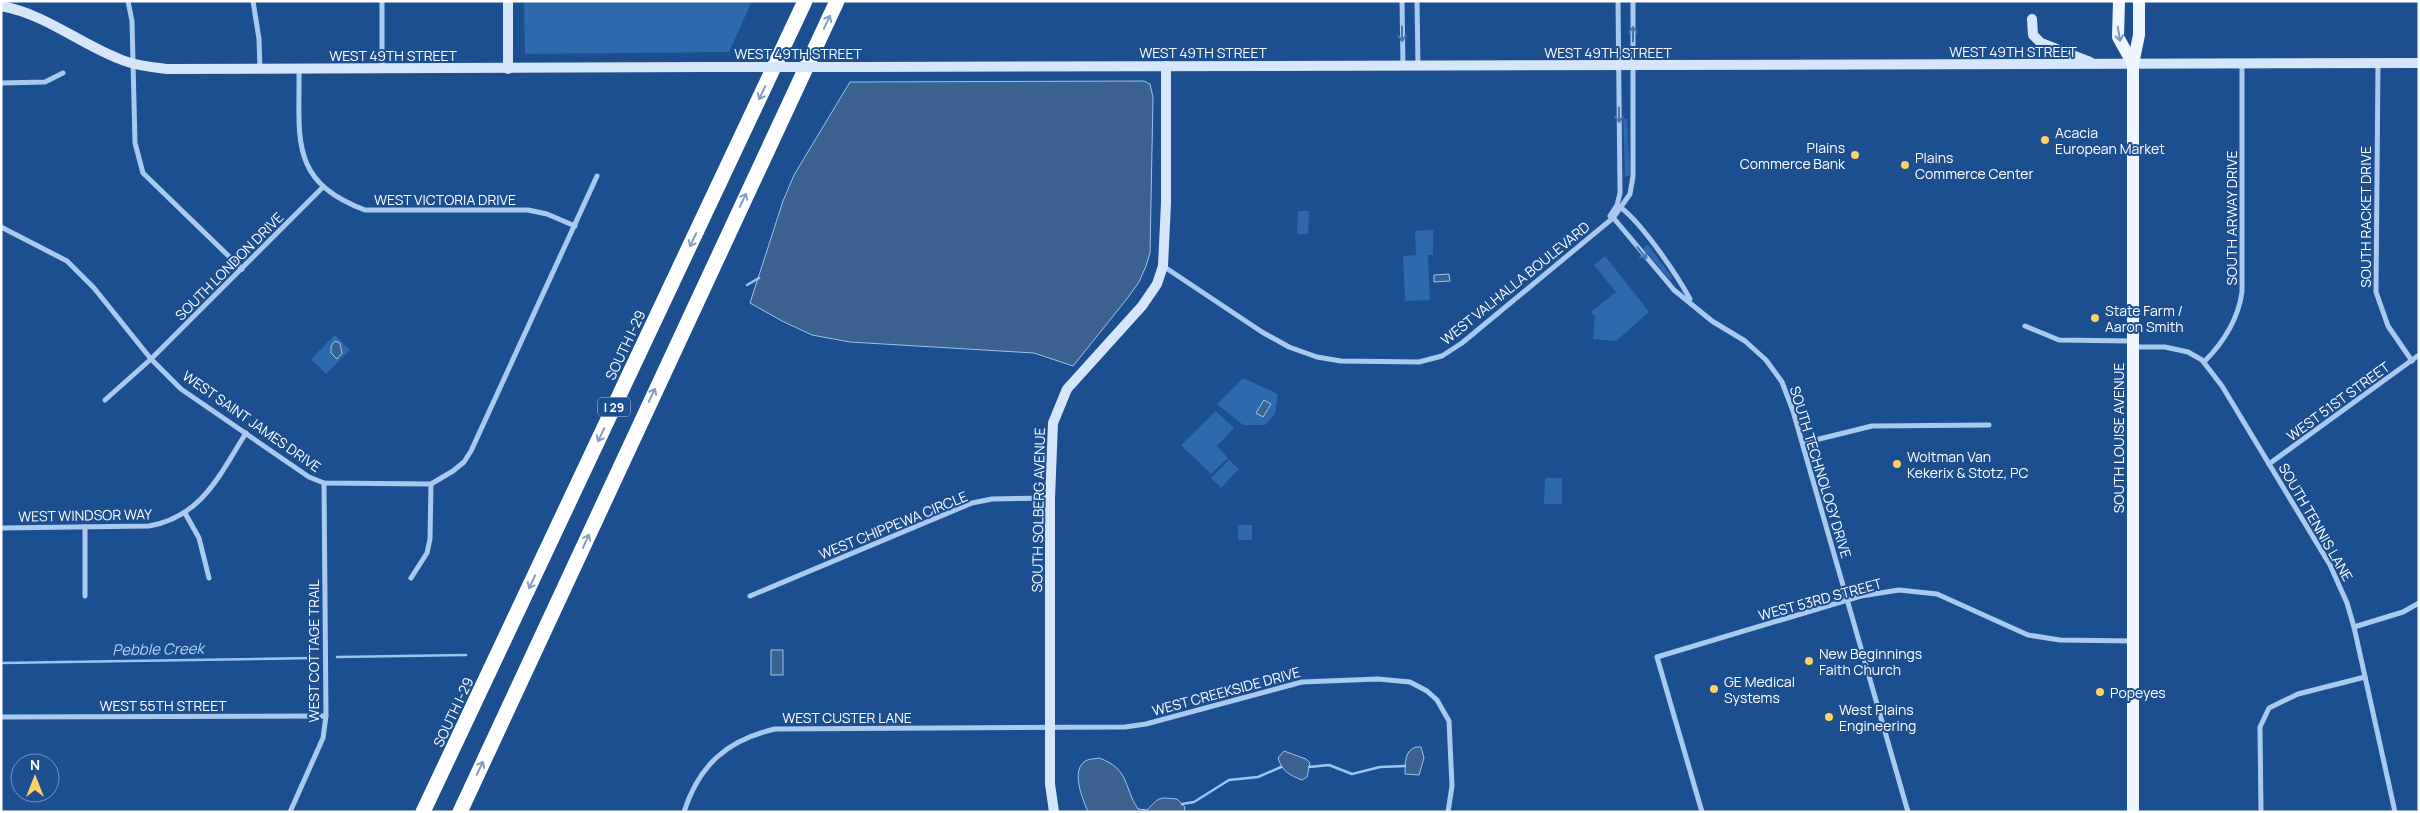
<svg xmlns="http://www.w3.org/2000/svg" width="2420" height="813" viewBox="0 0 2420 813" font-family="Manrope,sans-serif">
  <rect width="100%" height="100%" fill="#1b4f8f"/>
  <g fill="#2e69ad">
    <path d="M524,1H752L729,52L525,54Z"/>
    <path d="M1627,118L1630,175L1625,177V171L1623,119Z"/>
    <path d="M1298,211H1309L1308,234H1297Z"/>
    <path d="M1433,230V255H1428L1430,300L1405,301L1403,256L1416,255L1415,231Z"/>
    <path d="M1646,245L1649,246L1672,277L1670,280L1644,249Z"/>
    <path d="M1605,256L1649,312L1616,341L1593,339L1595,316L1591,312L1616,292L1594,265Z"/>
    <path d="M335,335L350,350L326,374L311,359Z"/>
    <path d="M1243,378L1278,394L1275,414L1265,425H1243L1217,404Z"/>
    <path d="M1216,411L1234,428L1217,446L1228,458L1211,474L1181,445Z"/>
    <path d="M1229,460L1239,469L1221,488L1211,478Z"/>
    <path d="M1545,478H1562V504H1544Z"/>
    <rect x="1238" y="525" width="14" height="15"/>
  </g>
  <g fill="#3c6290" stroke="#9cc4f0">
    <path d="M1144,81L1150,84L1153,97L1150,253L1146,266L1139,282L1126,300L1073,366L1034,353L850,342L812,335L782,321L750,303L783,201L794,175L850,82Z"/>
    <path d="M1449,274L1450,281L1434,282V275Z"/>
    <path d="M335,341L340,343L342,353L337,359L331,353V346Z"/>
    <path d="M1264,400L1271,404L1263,417L1256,413Z"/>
    <rect x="771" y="650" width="12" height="25"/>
    <path d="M1416,747H1421L1424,758L1419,775L1405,774C1405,763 1405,750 1416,747Z"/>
    <path d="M1284,751L1306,759L1310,763L1307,777L1302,780C1289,775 1282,771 1278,758Z"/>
    <path d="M1099,758C1130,769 1123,786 1138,809L1147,810C1160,797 1157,797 1177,799L1185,807L1184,812H1088C1083,800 1071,772 1084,762C1087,759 1094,759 1099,758Z"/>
  </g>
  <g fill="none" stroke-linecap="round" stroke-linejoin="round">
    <g stroke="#9cc4f0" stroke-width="2.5">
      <path d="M747,285L759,278"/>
      <path d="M337,657L466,655"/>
      <path d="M1,663L315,658"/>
      <path d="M1309,767L1329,765L1352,774L1380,767L1405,766"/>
      <path d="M1182,804L1194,802L1229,780L1258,777L1281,767"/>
    </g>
    <g stroke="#a9c9ee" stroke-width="5">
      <path d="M128,1L132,21L135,143L143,173L242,269"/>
      <path d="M253,1L259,39L260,69"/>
      <path d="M382,1V68"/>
      <path d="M1402,1L1403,66"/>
      <path d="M1417,1L1418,66"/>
      <path d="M2378,63L2376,292L2388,326L2412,361"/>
      <path d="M299,69C300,138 288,181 365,210H528L547,214L575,226"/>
      <path d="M1,83L45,82L63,73"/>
      <path d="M1620,207C1642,223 1677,275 1690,299"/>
      <path d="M1611,215L1674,290L1712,321L1745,341L1766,360L1782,382L1793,411L1908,812"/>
      <path d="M1610,216L1617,205L1620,193L1618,1"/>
      <path d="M1,227L67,261L94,288L151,359L181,389L309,477L324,483L431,484L453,471L464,462L471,451L597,176"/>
      <path d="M1163,266L1262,332L1289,347L1317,357L1341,361L1419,362L1442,356L1462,343L1613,218L1630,194L1633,176V1"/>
      <path d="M2025,326L2059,340L2131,341"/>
      <path d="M2133,347H2165L2188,352L2202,360L2222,386L2330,565L2347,603L2354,627L2395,812"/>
      <path d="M2204,362C2224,342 2238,320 2242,292V64"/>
      <path d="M105,400L151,359L322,188"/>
      <path d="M1803,443L1872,426L1989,425"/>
      <path d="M2269,464L2419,355"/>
      <path d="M185,513L199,538L209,578"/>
      <path d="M1,528L149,526C202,517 220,474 246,433"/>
      <path d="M411,578L427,553L430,539L431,484"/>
      <path d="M85,596V527"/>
      <path d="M750,596L972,503L992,499L1050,498"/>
      <path d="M2354,627L2403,612L2419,603"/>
      <path d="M1,717L326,716"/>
      <path d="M290,812L323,738L326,716L324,483"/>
      <path d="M684,812C699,765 727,740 775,729L1125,727L1146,724L1302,682L1378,679L1410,682L1427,691L1437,700L1449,721L1452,786L1448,812"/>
      <path d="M1702,812L1657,657L1861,596L1899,590L1937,594L2028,635L2060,640L2133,641"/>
      <path d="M2261,812L2260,727L2269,708L2298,694L2365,677"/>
    </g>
    <g stroke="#d6e6fa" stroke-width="10">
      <path d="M508,1V69"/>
      <path d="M1,6C45,14 77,42 117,58C133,65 150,67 167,69L709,67"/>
      <path d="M2032,19L2033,35L2041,43L2090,62"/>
      <path d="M866,67L2419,63"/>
      <path d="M1054,812L1050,784V498L1053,423L1067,389L1142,306L1157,284L1163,266L1166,203V66"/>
    </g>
    <g stroke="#f0f6ff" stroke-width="12">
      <path d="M2119,1L2118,37L2133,64"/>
      <path d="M2133,812V64L2139,35V1"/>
    </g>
    <g stroke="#fff" stroke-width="15">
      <path d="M423,812L805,1"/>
      <path d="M460,812L837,1"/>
    </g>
    <path stroke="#d6e6fa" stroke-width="10" d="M709,67H866"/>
  </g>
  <defs><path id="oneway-shaft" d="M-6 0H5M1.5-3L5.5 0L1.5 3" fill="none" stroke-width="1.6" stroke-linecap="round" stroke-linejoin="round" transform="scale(1.25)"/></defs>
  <g stroke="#829ec1">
    <use href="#oneway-shaft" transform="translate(827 22) rotate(-65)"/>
    <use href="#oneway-shaft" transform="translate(762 93) rotate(115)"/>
    <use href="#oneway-shaft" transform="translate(743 200) rotate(-65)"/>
    <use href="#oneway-shaft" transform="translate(693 240) rotate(115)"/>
    <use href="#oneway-shaft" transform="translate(652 395) rotate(-65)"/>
    <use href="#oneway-shaft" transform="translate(601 435) rotate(115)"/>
    <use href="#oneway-shaft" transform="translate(586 541) rotate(-66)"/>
    <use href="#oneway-shaft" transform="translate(532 582) rotate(115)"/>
    <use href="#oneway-shaft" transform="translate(480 768) rotate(-65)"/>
  </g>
  <g stroke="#4674ac">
    <use href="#oneway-shaft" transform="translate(1402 34) rotate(90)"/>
    <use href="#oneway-shaft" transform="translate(1633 34) rotate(-90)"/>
    <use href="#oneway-shaft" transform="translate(1619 115) rotate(89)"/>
    <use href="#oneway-shaft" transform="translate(1642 253) rotate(51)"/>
  </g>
  <use stroke="#7b9ac1" href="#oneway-shaft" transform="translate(2119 34) rotate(80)"/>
  <g fill="#ffd166" stroke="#1b4f8f" stroke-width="2">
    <circle cx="2045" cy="140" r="5"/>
    <circle cx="1855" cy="155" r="5"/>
    <circle cx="1905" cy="165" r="5"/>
    <circle cx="2095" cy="318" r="5"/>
    <circle cx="1897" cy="464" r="5"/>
    <circle cx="1809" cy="661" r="5"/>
    <circle cx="1714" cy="689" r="5"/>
    <circle cx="2100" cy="692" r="5"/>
    <circle cx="1829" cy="717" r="5"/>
  </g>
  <g text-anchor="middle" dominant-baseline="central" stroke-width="4" stroke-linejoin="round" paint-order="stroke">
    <rect fill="#1b4f8f" stroke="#bbcadd" stroke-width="1" x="598" y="397.5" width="32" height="19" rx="4"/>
    <g font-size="12" font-weight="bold" fill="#fff">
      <text x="614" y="407">I 29</text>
    </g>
    <g font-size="14" fill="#fff" stroke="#1b4f8f">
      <text x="2013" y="51">WEST 49TH STREET</text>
      <text x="1203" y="52">WEST 49TH STREET</text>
      <text x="1608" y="52">WEST 49TH STREET</text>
      <text x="798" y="53">WEST 49TH STREET</text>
      <text x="393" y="55">WEST 49TH STREET</text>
      <text x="445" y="199">WEST VICTORIA DRIVE</text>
      <text transform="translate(2365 217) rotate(-90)">SOUTH RACKET DRIVE</text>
      <text transform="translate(2231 218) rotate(-90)">SOUTH ARWAY DRIVE</text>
      <text transform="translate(229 266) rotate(-45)">SOUTH LONDON DRIVE</text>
      <text transform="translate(1515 283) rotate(-39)">WEST VALHALLA BOULEVARD</text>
      <text transform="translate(625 345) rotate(-65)">SOUTH I-29</text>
      <text transform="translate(2338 401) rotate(-36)">WEST 51ST STREET</text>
      <text transform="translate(252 421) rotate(35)">WEST SAINT JAMES DRIVE</text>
      <text transform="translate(2118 438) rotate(-90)">SOUTH LOUISE AVENUE</text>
      <text transform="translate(1821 472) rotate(73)">SOUTH TECHNOLOGY DRIVE</text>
      <text transform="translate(1038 510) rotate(-89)">SOUTH SOLBERG AVENUE</text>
      <text transform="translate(85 515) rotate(-1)">WEST WINDSOR WAY</text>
      <text transform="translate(2316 522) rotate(60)">SOUTH TENNIS LANE</text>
      <text transform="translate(893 525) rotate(-22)">WEST CHIPPEWA CIRCLE</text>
      <text transform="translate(1820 599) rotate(-15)">WEST 53RD STREET</text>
      <text transform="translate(313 651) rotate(-90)">WEST COTTAGE TRAIL</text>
      <text transform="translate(1226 691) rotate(-15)">WEST CREEKSIDE DRIVE</text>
      <text x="163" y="705">WEST 55TH STREET</text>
      <text transform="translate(453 712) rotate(-65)">SOUTH I-29</text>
      <text x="847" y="717">WEST CUSTER LANE</text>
    </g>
    <g font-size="14" fill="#fff" stroke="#1b4f8f" text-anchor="start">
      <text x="2055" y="132">Acacia<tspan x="2055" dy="16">European Market</tspan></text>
      <text x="1845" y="147" text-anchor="end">Plains<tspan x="1845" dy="16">Commerce Bank</tspan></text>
      <text x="1915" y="157">Plains<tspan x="1915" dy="16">Commerce Center</tspan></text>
      <text x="2105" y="310">State Farm /<tspan x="2105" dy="16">Aaron Smith</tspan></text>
      <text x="1907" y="456">Woltman Van<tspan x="1907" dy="16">Kekerix &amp; Stotz, PC</tspan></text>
      <text x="1819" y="653">New Beginnings<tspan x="1819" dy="16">Faith Church</tspan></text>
      <text x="1724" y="681">GE Medical<tspan x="1724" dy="16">Systems</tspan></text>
      <text x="2110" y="692">Popeyes</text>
      <text x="1839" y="709">West Plains<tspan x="1839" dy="16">Engineering</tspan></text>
    </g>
    <g font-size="15" font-style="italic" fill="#b5d3f5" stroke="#1b4f8f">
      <text transform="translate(158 649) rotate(-1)">Pebble Creek</text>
    </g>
  </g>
  <rect width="2420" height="813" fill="none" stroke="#ffffff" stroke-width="5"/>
  <g transform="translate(35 778)"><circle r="24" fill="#1b4f8f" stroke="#7695bc"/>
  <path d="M0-4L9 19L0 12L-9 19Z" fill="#ffd166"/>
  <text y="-8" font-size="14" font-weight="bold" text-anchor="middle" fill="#ffffff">N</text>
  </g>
</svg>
